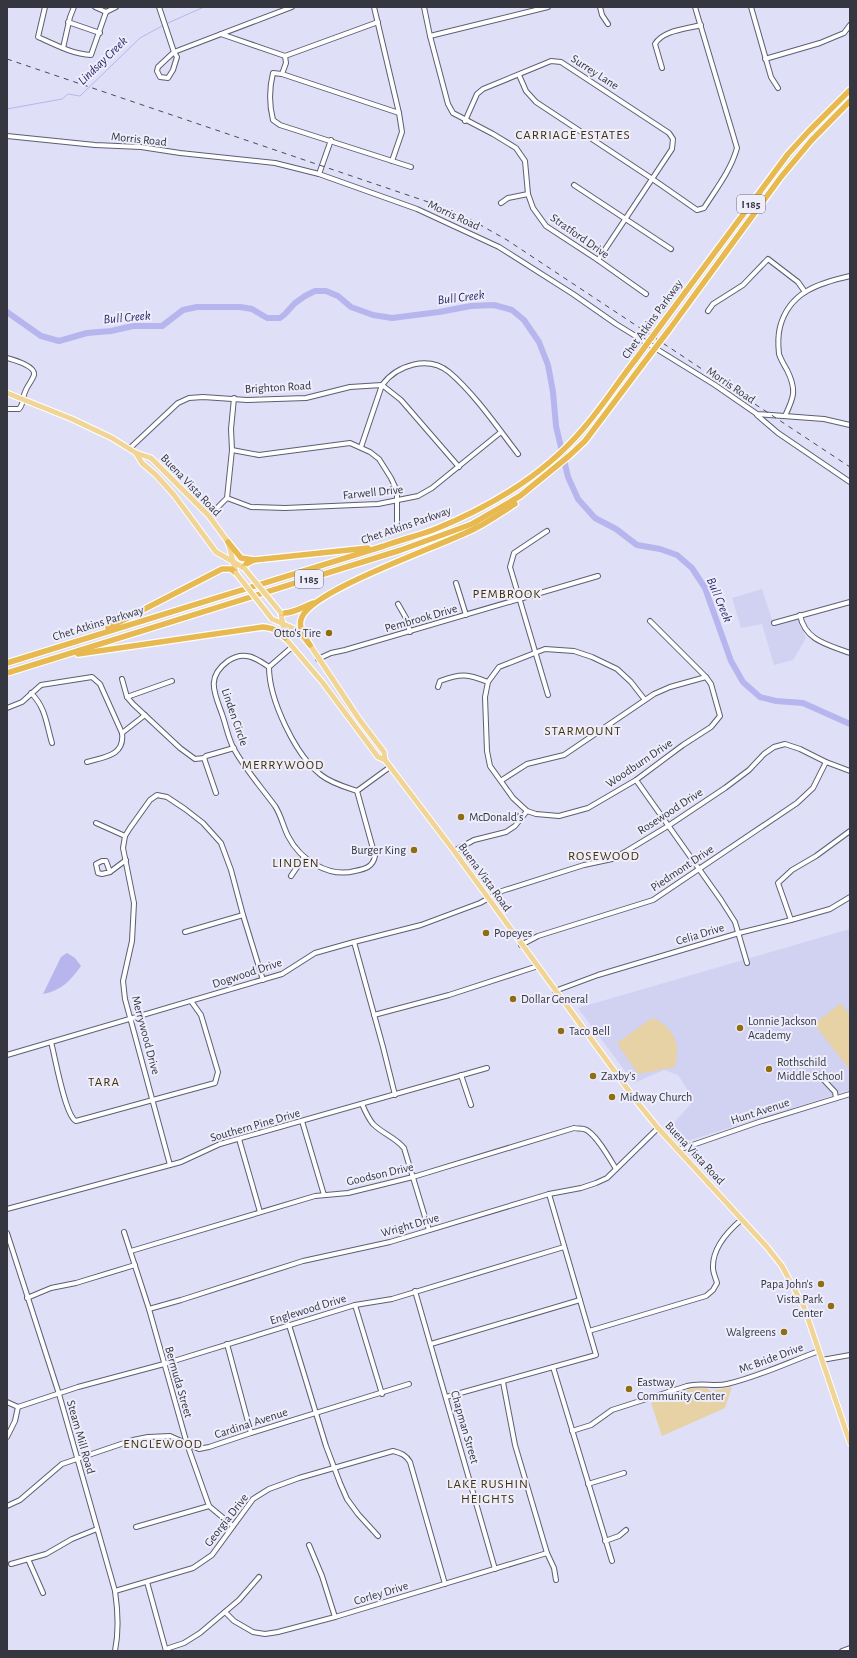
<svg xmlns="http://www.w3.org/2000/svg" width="857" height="1658" viewBox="0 0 857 1658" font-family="'Alegreya Sans',sans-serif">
  <rect width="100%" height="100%" fill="#dfdff8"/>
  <g fill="#d1d1f1">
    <path d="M762,589L774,626L798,619L806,638L793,660L774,665L762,624L741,628L732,598Z"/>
    <path d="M850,929V1090L684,1142L670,1127L691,1104L687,1089L678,1075L664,1070L634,1083L578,1008Z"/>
  </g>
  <g fill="#e7d2a6">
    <path d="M841,1003L850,1016V1070L814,1024Z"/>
    <path d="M652,1018C664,1022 676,1034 677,1048C677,1054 676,1061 675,1067L638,1074L617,1043Z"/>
    <path d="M696,1387L706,1388L711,1391L732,1387L725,1408L662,1436L651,1403Z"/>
  </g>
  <path fill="#b7b5ed" d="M67,953L75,958L81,966C71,980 61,991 43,994L61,957Z"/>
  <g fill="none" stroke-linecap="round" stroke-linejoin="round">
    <g stroke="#b7b5ed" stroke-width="1">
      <path d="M168,23L204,7"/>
      <path d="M7,109L62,99L68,94L80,96L140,38L162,26"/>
    </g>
    <path stroke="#b7b5ed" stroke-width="6" d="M7,312L41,336L59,341L87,333L111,331L133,326H162L183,310L197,307H240L252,309L267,318H280L285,314L295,303L305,296L315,291H326L338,296L351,307L373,315L392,318L439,312L471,306L494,305L512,310L524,320L539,342L548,365L553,392L556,426L568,477L578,499L595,518L616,529L637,545L660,549L677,555L692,568L705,588L731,661L743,682L760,697L776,701L803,703L850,724"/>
    <defs>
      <g id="minor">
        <path d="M45,7L38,37C54,44 72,54 91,55L106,12"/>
        <path d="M95,7L106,12"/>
        <path d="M159,7L174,52L177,57L173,70L168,78L160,77L157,71L158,67L174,52L292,7"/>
        <path d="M374,7L399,113L402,132L392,161"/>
        <path d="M424,7L430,36L448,104L453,113L493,134L516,148L525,161L528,194L533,208L546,226L598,260L646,294"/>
        <path d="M600,7L602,15L608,24"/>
        <path d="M751,7L771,77L778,88"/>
        <path d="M106,12L116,7"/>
        <path d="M68,22L100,33"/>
        <path d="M221,34L285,56L378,22"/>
        <path d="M430,36L548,7"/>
        <path d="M63,48L70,17L74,7"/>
        <path d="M765,59L820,43L844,33L850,25"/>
        <path d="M662,68L655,44C663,30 687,29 701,25"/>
        <path d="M282,74L286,63L285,56"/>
        <path d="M519,75L526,91L536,102L651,178L697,210L704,208C716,189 731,170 737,148L695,7"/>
        <path d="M399,113L282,74L273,73C269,89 269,104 273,120L280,125L411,167"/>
        <path d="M465,121L477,94L483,89L551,61L561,62L669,133L673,139L672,149L598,260"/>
        <path d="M7,136L95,145L141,147L180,153L275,163L319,174L417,209L499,247L573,294L616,324L715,385L757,414L824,419L850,425"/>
        <path d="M319,174L331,140"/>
        <path d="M574,185L671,249"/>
        <path d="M501,203L508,198L528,194"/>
        <path d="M708,311L713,304L743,285L768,259L798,282L805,292"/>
        <path d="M7,358C14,360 36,366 34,375C32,381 27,386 25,392C22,398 24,404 19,409H7"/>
        <path d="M757,415L778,433L850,482"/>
        <path d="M785,416C794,397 797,390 787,370C784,365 781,360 779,354C778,345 778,335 780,327C789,292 819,283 850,276"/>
        <path d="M361,447L382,385C397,365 428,355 449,372C474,393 498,428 518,454"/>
        <path d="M129,449L178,403L189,398L203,397L247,400L306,398L350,387L382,385L401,400L459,467"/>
        <path d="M232,450L259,455L350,443L370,452L379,459L391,478L397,491V525"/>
        <path d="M227,498L251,507L285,508L378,504L418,496L432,488L501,432"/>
        <path d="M209,516L227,498L232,450L231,429L234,398"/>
        <path d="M547,531L514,553L510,567L548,695"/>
        <path d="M456,583L466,615"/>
        <path d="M398,604L406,618L410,632"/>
        <path d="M800,615C805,641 829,645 850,653"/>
        <path d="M774,623L850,602"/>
        <path d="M318,659L331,653L345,650L598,576"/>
        <path d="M269,667C256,658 244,650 228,661C206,677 214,692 222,714C226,725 228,738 234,749C245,769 261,787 275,806C281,815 283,826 288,836C300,860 329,878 355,871C365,869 373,867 375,856L357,791"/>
        <path d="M269,667C269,699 295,755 321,775C331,783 345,787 357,791L390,767"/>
        <path d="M269,667L292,647"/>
        <path d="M122,679L127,697L133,704L180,748L195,759L204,758L206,756L234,748"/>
        <path d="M438,687L440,681C461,673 468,674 488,682"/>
        <path d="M31,693C46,708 46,723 52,743"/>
        <path d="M127,697L172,681"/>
        <path d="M645,700L631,682L617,669L592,657L574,651L545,649L499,667L488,682L485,697L487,751L490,766L513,798L527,811L536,814L559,816L588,808L636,780L683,745L711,727L720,716L711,684L706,677L650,621"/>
        <path d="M7,708L22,702L41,685L92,677L100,684L122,733C125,756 104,757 87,762"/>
        <path d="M122,733L145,715"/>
        <path d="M204,758L216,793"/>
        <path d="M502,780L527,764L564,755L654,694L670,687L706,677"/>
        <path d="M636,780L721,900L735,922L747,963"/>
        <path d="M96,823L125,836"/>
        <path d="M454,851L474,840L506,832L515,826L527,811"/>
        <path d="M102,861H106L110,872L102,874L98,873L96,864Z"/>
        <path d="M110,872L126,860"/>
        <path d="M291,876L304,857"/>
        <path d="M791,920L778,883L792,870L816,856L850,831"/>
        <path d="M185,932L243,915"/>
        <path d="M354,942L383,1047L395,1095"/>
        <path d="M521,945L538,936L653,900L797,803L813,788L826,762"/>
        <path d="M555,991L598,975L739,933L791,920L830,909L850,897"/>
        <path d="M374,1015L449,995L538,966"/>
        <path d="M51,1042C55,1056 65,1116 76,1121L215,1083L218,1072L201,1015L191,1001"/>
        <path d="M7,1055L282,974L315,953L354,942L421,925L480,903L502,891L584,865L612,859L625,852L668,826L725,788L749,770L764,754L774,747L785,744L800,749L826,762L850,771"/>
        <path d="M461,1075L471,1105"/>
        <path d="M819,1075L835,1092L836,1098"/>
        <path d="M362,1104C365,1111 368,1118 373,1124C383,1134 395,1137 404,1148L429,1230"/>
        <path d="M302,1121L324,1195"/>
        <path d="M239,1139L260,1212"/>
        <path d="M678,1150L759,1122L850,1094"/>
        <path d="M170,1165L125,999L123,981L132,941L134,903L123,848L125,836L130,828L150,800L157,795L167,797L185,809L203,823L221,843L231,870L243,915L263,980"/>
        <path d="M7,1209L170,1165L181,1162L220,1144L487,1068"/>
        <path d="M124,1232L149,1309L187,1444L209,1506L233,1526"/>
        <path d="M7,1233L59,1394L115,1591C118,1611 119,1631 115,1651"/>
        <path d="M131,1251L315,1196L348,1193L413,1177L574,1128C577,1129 581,1128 584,1129C595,1132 610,1159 616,1169"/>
        <path d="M415,1291L495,1569"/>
        <path d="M27,1298L51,1288L76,1283L135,1265"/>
        <path d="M355,1305L382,1394"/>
        <path d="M149,1309L181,1300L303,1261L390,1242L549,1194L581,1188L596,1183L607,1178L658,1128"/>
        <path d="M289,1325L326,1446L340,1483L347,1499L358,1514L378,1536"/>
        <path d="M589,1331L706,1296L713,1290L717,1283C716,1279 713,1273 713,1268C712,1248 727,1232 741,1220"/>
        <path d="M227,1344L251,1433"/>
        <path d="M431,1344L580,1300"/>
        <path d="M822,1360L850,1355"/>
        <path d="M553,1367L612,1561"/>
        <path d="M503,1382L515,1445L547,1553L554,1568L556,1580"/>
        <path d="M446,1397L596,1355L549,1194"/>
        <path d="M7,1402L18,1407"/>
        <path d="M572,1431L591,1425L612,1410L687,1386C701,1382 714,1387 727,1384C758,1377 789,1362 819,1351"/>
        <path d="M7,1437L15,1421L18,1407L78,1387L164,1364L355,1305L392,1299L564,1247"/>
        <path d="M588,1484L624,1473"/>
        <path d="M7,1506L20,1500L62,1464L133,1440L148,1437L170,1436L199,1449L209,1447L251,1433L409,1384"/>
        <path d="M136,1527L209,1506"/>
        <path d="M605,1541L619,1536L626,1530"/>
        <path d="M309,1545L322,1576L335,1617"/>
        <path d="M28,1559L43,1593"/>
        <path d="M11,1564L46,1554L72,1539L97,1529"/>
        <path d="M147,1582L166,1651"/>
        <path d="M115,1591L193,1568L212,1555L253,1499L269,1489L299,1478L393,1451C401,1453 406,1455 410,1462L445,1584"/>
        <path d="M225,1612L234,1621L253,1632L265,1634L278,1632L335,1617L547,1553"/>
        <path d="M166,1649L184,1643L200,1633L239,1600L259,1577"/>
        <path d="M842,1651L850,1648"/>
      </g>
      <g id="major">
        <path d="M7,393L72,419L112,438L136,453L151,458L209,516L228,542L236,573"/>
        <path d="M136,453L142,463L156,475L174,495L216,552L244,568"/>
        <path d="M281,613L285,638L323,683L378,757L385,760L454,851L637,1102L658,1128L767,1247L782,1266L804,1307L850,1443"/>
        <path d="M272,619L295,629L310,645L359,719L384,752L385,760"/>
      </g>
      <g id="highway">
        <path d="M661,325L788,154L809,131L850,90"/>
        <path d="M669,330L781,177L811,141L850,101"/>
        <path d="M228,542L241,558L254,560"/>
        <path d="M244,568L246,564L254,560L368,548"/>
        <path d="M281,613C292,614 303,607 313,603"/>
        <path d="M108,628L222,569H231L236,573"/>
        <path d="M310,645C305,637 297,627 302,617C314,589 444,545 476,528C490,521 502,512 515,504"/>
        <path d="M78,654L263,627C273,628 278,630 285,638"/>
        <path d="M7,663L384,546C400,540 417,536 433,530C488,508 544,475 583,429C602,407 618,382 636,359"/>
        <path d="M7,673L401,550L472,524L520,496L569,456L585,441L643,364"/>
      </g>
    </defs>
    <use href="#minor" stroke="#5e5e73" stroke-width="6"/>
    <use href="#major" stroke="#fff" stroke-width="7"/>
    <use href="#highway" stroke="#fff" stroke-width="8"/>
    <use href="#minor" stroke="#fff" stroke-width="4"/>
    <use href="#major" stroke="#f1d596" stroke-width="5"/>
    <use href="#highway" stroke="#e7b950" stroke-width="5.5"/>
    <path stroke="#4a4a56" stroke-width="1" stroke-dasharray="5 5" stroke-linecap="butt" d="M7,59L437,205L468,218L507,240L850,467"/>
    <defs>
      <g id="major-bridge">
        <path d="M244,568L281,613"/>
        <path d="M236,573L272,619"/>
      </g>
      <g id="highway-bridge">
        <path d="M636,359L661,325"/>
        <path d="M643,364L669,330"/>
      </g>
    </defs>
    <use href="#major-bridge" stroke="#fff" stroke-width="7" stroke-linecap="butt"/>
    <use href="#highway-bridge" stroke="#fff" stroke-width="8" stroke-linecap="butt"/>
    <use href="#major-bridge" stroke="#f1d596" stroke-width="5"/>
    <use href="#highway-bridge" stroke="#e7b950" stroke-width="5.5"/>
  </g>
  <g fill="#8f6d12" stroke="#ededfc" stroke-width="1.5">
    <circle cx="329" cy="633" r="4"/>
    <circle cx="461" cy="817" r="4"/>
    <circle cx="414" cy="850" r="4"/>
    <circle cx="486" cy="933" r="4"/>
    <circle cx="513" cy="999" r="4"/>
    <circle cx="740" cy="1028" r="4"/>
    <circle cx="561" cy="1031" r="4"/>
    <circle cx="769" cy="1069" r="4"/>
    <circle cx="593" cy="1076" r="4"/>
    <circle cx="612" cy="1097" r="4"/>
    <circle cx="821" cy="1284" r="4"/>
    <circle cx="831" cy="1306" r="4"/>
    <circle cx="784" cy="1332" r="4"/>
    <circle cx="629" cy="1389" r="4"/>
  </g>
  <g text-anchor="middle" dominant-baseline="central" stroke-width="4" stroke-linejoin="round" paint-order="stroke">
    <g fill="#ededfc" stroke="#6d6d78" stroke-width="1">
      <rect x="737" y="195" width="28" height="18" rx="3"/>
      <rect x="295" y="570" width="28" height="18" rx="3"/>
    </g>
    <g font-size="11" font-weight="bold" fill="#363640">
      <text x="751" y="204">I 185</text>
      <text x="309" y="579">I 185</text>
    </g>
    <g font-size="12" fill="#363640" stroke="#ededfc">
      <text transform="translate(595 72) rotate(33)">Surrey Lane</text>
      <text transform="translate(139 139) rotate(6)">Morris Road</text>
      <text transform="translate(454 215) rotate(25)">Morris Road</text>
      <text transform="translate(580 236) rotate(35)">Stratford Drive</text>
      <text transform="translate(652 319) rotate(-54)">Chet Atkins Parkway</text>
      <text transform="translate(731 385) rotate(34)">Morris Road</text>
      <text transform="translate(278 387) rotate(-3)">Brighton Road</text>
      <text transform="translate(191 485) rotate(46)">Buena Vista Road</text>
      <text transform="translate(373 492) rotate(-6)">Farwell Drive</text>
      <text transform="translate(406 525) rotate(-19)">Chet Atkins Parkway</text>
      <text transform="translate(421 618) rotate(-16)">Pembrook Drive</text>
      <text transform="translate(98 623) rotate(-17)">Chet Atkins Parkway</text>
      <text transform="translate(235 717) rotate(71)">Linden Circle</text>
      <text transform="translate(639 763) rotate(-34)">Woodburn Drive</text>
      <text transform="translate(670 811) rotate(-33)">Rosewood Drive</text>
      <text transform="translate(682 868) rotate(-34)">Piedmont Drive</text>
      <text transform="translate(485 877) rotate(54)">Buena Vista Road</text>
      <text transform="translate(700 934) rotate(-17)">Celia Drive</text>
      <text transform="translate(247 973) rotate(-18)">Dogwood Drive</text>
      <text transform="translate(146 1035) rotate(75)">Merrywood Drive</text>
      <text transform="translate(760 1111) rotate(-18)">Hunt Avenue</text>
      <text transform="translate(255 1125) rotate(-16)">Southern Pine Drive</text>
      <text transform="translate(695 1153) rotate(47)">Buena Vista Road</text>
      <text transform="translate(380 1174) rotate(-13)">Goodson Drive</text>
      <text transform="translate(410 1225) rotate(-16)">Wright Drive</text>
      <text transform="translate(308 1309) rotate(-17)">Englewood Drive</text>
      <text transform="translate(771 1358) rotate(-20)">Mc Bride Drive</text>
      <text transform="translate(179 1382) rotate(74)">Bermuda Street</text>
      <text transform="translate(251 1423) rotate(-18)">Cardinal Avenue</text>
      <text transform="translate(465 1427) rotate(74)">Chapman Street</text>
      <text transform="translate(81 1437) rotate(74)">Steam Mill Road</text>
      <text transform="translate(226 1520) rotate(-52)">Georgia Drive</text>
      <text transform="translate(381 1593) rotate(-17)">Corley Drive</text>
    </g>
    <g font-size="12" fill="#363640" stroke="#ededfc" text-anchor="start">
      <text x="321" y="633" text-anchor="end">Otto's Tire</text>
      <text x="469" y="817">McDonald's</text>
      <text x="406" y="850" text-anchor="end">Burger King</text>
      <text x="494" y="933">Popeyes</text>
      <text x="521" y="999">Dollar General</text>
      <text x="748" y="1021">Lonnie Jackson<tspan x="748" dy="14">Academy</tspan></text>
      <text x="569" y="1031">Taco Bell</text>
      <text x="777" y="1062">Rothschild<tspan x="777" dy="14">Middle School</tspan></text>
      <text x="601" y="1076">Zaxby's</text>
      <text x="620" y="1097">Midway Church</text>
      <text x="813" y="1284" text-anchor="end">Papa John's</text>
      <text x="823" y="1299" text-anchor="end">Vista Park<tspan x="823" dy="14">Center</tspan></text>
      <text x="776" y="1332" text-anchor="end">Walgreens</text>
      <text x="637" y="1382">Eastway<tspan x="637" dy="14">Community Center</tspan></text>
    </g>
    <g font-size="13" font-style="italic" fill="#312768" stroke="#ededfc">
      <text transform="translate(103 61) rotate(-44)">Lindsay Creek</text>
      <text transform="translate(461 298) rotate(-7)">Bull Creek</text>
      <text transform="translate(127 318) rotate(-5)">Bull Creek</text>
      <text transform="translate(719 600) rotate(67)">Bull Creek</text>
    </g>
    <g font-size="13" letter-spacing="1" fill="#423108" stroke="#ededfc">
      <text x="573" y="135">CARRIAGE ESTATES</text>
      <text x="507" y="594">PEMBROOK</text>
      <text x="583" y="731">STARMOUNT</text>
      <text x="283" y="765">MERRYWOOD</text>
      <text x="604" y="856">ROSEWOOD</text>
      <text x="296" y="863">LINDEN</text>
      <text x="104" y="1082">TARA</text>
      <text x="163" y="1444">ENGLEWOOD</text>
      <text x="488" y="1484">LAKE RUSHIN<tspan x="488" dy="15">HEIGHTS</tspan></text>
    </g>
  </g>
  <rect width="857" height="1658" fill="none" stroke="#363640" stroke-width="16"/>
</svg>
